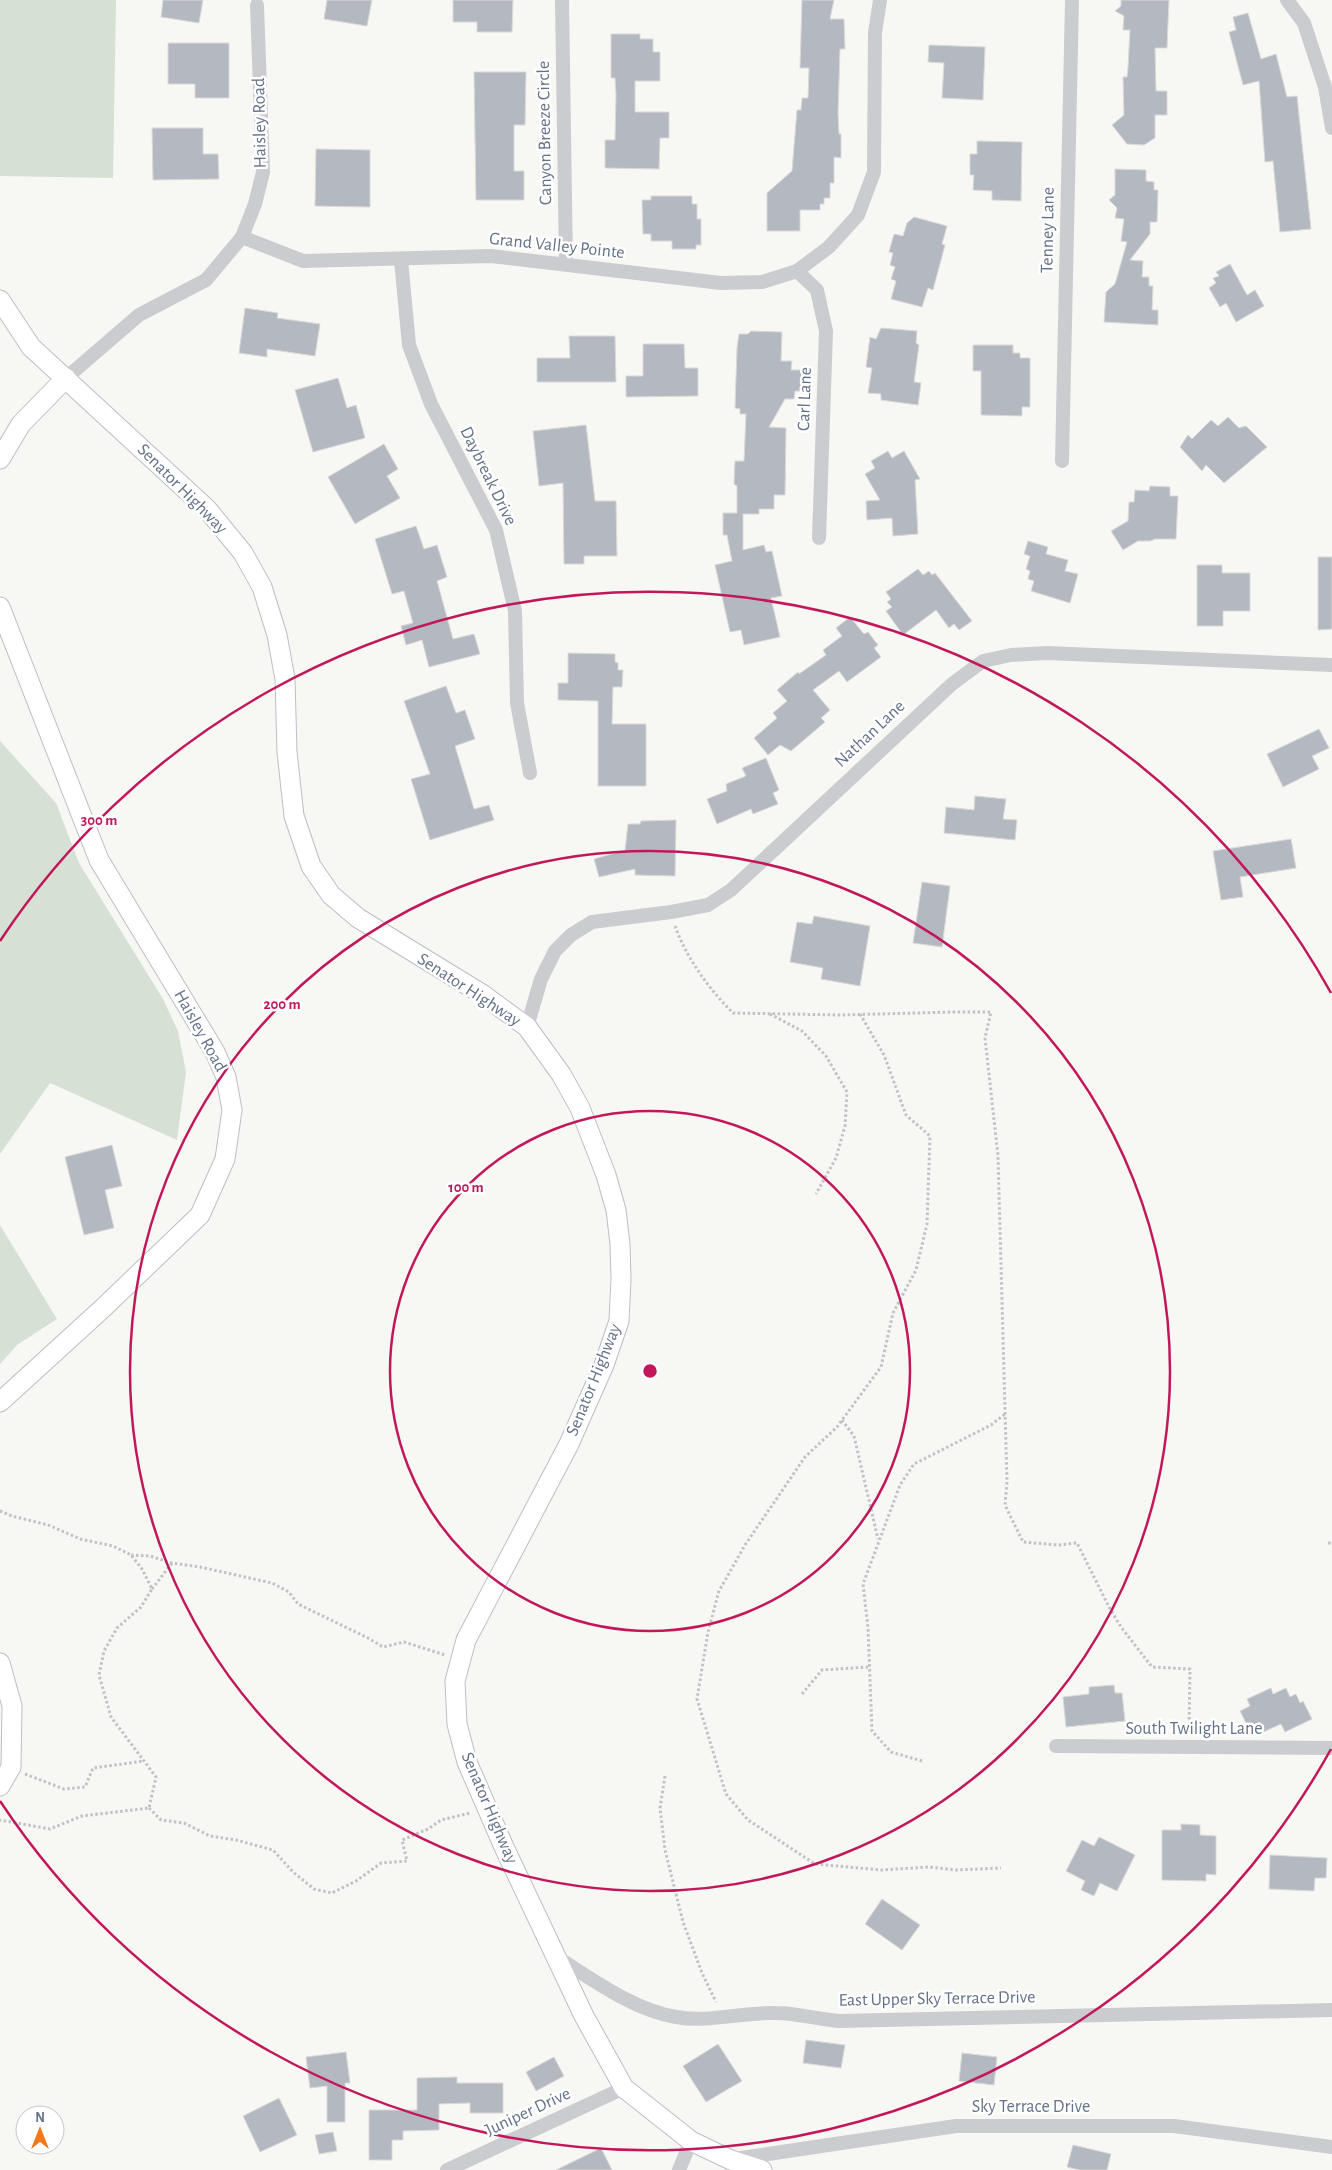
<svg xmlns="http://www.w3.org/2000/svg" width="1332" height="2170" viewBox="0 0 1332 2170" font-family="'Alegreya Sans',sans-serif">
  <rect width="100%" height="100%" fill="#f7f8f4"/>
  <g fill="#d7e0d5">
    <path d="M0,0H116L113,178L0,176Z"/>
    <path d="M0,741L56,803L79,863L163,999L178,1031L186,1072L177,1140L50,1083L0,1154Z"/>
    <path d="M0,1225L57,1319L17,1345L0,1364Z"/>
  </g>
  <g fill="#b4b9c1" stroke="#d9d9d7">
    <path d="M163,0H203L199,23L161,17Z"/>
    <path d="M327,0H372L367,26L324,19Z"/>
    <path d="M453,0H513L512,32H477V22H453Z"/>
    <path d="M802,0H834L830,19H844L845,49H840L838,113L839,134H841V158L834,157V183H830V198H824V204H820V210H800V231H767V193L792,171L797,110H801L802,98H808L809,68H800Z"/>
    <path d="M1121,0H1169L1167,48H1155L1156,91H1167V115H1155V138L1144,145L1127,144L1112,125L1124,115L1123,77H1127L1128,68L1130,30H1123L1124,16L1115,11L1121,6Z"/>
    <path d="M1248,13L1261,59L1276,54L1287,97L1297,96L1311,229L1280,232L1273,161L1265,162L1259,81L1243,85L1229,32L1236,30L1233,17Z"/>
    <path d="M611,34H640V39H653V52H660V81H635V112H669V138H660L659,169L605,168V140H615L616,95L615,78H611Z"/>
    <path d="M168,43H229V98H195V84H168Z"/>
    <path d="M929,45L985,47L983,100L942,98L944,63L928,62Z"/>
    <path d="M474,72H526L525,125H514V171H524V200H476Z"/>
    <path d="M152,128H203V154H218L219,179L153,180Z"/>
    <path d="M977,141L1022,142L1021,201L992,200V191L973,190L974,175H970V154H977Z"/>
    <path d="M316,149L370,150V207L315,206Z"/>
    <path d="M1115,169L1146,170V181L1154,182V190H1158L1157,222H1150V234L1130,260L1143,261L1142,277H1149V286H1153L1152,310H1158V325L1104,322L1106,292L1115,284L1127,242L1121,241L1124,219L1115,218L1117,208L1109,200L1115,195Z"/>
    <path d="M651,196H692V204H697V219H701V245H696V249H672V241H651V234H643L642,200H651Z"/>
    <path d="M914,217L947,226L942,244L945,245L933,290L928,288L922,307L891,299L896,281L891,279L895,267L890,265L893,253L889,252L894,234L903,236L907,223Z"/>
    <path d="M1230,264L1247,295L1255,290L1264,306L1236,322L1226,303L1220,307L1209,288L1216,283L1213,278L1219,276L1216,272Z"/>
    <path d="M245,308L278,313L277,318L320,324L315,356L267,349V357L239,353Z"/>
    <path d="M881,328L917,331L916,343L919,345L914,382L921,383L918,405L881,400V394L868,393L872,368L866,367L870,337L876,339Z"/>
    <path d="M751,331L782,332L781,361H792L791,370H802V391H795L794,399H785L769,427L786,428L785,495H774V509H759V514H743V550L764,545L766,552L772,551L782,596L771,598L780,637L744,645L741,630L730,632L715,565L732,561L727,535H723V513H737V486L734,484L735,461H744L746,414H740V409L735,408L737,348L739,334H748Z"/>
    <path d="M569,336H615L616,382H537V358H570Z"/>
    <path d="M643,344H684L685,368H698V396L626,397V376H643Z"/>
    <path d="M973,345H1013V353H1020V358H1030V407H1022V416L981,415V371H973Z"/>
    <path d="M338,378L347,408L356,405L365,438L313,452L295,390Z"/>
    <path d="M1228,417L1239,428L1246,426L1267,447L1224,483L1206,465L1202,471L1180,447L1188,435L1192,439L1211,420L1218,426Z"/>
    <path d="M586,425L595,501H616L617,556H584V564H564L563,483L539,486L533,431Z"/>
    <path d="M384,444L398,469L387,476L400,498L355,524L328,477Z"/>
    <path d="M888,451L892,458L904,451L920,479L915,480L918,534L893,536L892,518L867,520L866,501L880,500L865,474L875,468L871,461Z"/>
    <path d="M1150,486L1170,487V496H1178L1176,539H1155L1150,541H1138L1123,550L1111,531L1128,521L1129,502H1134L1135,490L1149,491Z"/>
    <path d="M416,526L424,549L437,545L447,577L437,581L453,639L474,634L480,654L429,667L422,640L406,645L401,626L413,623L404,591L392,594L375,539Z"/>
    <path d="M1028,541L1048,547L1046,554L1068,560L1065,571L1078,574L1070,603L1031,591L1034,581L1028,579L1030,571L1026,569L1030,556L1024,554Z"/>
    <path d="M1318,557H1332V629L1318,630Z"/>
    <path d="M1197,565H1222V573H1250V611H1223V626H1197Z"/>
    <path d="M918,569L923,575L929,571L932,575L935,573L972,621L959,630L954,624L949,628L936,610L903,635L886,611L892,607L887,602L891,599L886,592Z"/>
    <path d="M850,617L864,634L868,632L878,645L874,648L881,657L847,682L839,671L813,690L830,710L821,718L825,722L791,751L780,745L768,755L754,738L777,718L773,713L787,701L777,690L798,672L799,674L826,655L823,650L842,636L836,628Z"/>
    <path d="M568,653L615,654V662L618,663V670H623L622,687H613L612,724H646V786H598V701L558,700V683H568Z"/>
    <path d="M446,686L456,713L465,710L475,739L455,746L474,809L489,805L494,820L430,840L411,779L430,774L404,701Z"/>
    <path d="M1319,729L1329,748L1312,756L1319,769L1283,787L1267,754Z"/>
    <path d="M766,758L779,790L773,793L778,804L753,814L751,809L717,824L707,799L727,791L726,784L746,776L742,768Z"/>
    <path d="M975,796L1006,799L1003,819L1017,820L1015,840L944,833L946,807L974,810Z"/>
    <path d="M676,820L675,876L635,875V869L599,877L594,859L625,850L628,824H640L641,821Z"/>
    <path d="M1291,839L1296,868L1240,877L1243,897L1221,900L1213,851Z"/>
    <path d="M922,882L950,886L942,947L913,943Z"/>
    <path d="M814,916L870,926L860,986L821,979L823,968L790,962L797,922L812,924Z"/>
    <path d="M112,1145L122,1186L105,1190L114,1228L84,1235L65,1157Z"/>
    <path d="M1114,1685L1115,1693H1122L1125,1721L1066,1727L1063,1697L1089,1694V1687Z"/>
    <path d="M1271,1688L1273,1694L1286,1688L1290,1697L1296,1694L1300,1703L1303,1701L1312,1719L1285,1732L1281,1724L1259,1734L1256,1728L1250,1731L1240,1711L1250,1706L1247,1699Z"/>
    <path d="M1181,1824L1200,1825V1835L1216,1836V1875L1206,1874V1881L1162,1880V1830H1181Z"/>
    <path d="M1099,1837L1135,1855L1117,1891L1100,1883L1094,1896L1081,1890L1085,1881L1066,1871L1082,1840L1094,1846Z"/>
    <path d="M1270,1855L1327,1858L1326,1878H1315L1314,1891L1269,1889Z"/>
    <path d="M882,1899L920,1925L902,1950L865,1924Z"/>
    <path d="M806,2040L845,2045L841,2068L803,2063Z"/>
    <path d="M718,2044L742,2081L706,2102L683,2066Z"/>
    <path d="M346,2052L350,2083H345V2122H327V2086L310,2088L306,2057Z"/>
    <path d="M962,2053L997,2057L994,2085L959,2081Z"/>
    <path d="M554,2057L564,2076L536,2091L526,2072Z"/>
    <path d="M457,2077V2083H503V2113H470V2103L439,2104V2130L403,2131V2140H392V2160H369V2110H417V2078Z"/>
    <path d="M279,2098L297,2135L260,2152L243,2116Z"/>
    <path d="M333,2132L337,2151L319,2154L315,2135Z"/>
    <path d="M1073,2145L1111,2154L1107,2170H1079L1067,2167Z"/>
    <path d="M601,2148L612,2170H556Z"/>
  </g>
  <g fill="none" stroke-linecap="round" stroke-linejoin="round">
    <defs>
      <g id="secondary">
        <path d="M0,300L31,347L207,509L243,553L262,587L277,635L285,679L287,752L294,816L311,866L331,895L358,918L482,994L527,1027L561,1074L580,1108L606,1175L616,1210L620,1244L621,1279L619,1321L604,1365L569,1444L466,1640L455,1681L457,1724L467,1762L504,1847L584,2016L624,2088L691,2141L731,2160L762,2170"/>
        <path d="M0,459L21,424L66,378"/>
        <path d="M0,607L99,860L215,1052L226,1077L232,1110L225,1159L200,1215L102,1309L0,1402"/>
        <path d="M0,1663L12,1706L11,1767L0,1786"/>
      </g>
    </defs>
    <use href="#secondary" stroke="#bbbfc5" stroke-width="21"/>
    <g stroke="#c0c2c5" stroke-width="3" stroke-dasharray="2.5 2.5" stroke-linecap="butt">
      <path d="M675,926C687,959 709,989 733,1013L841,1015L954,1012H991L985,1038L998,1156L1007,1482L1005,1505L1023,1542L1058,1545L1077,1543L1109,1607L1121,1627L1152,1667L1190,1669L1189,1733"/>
      <path d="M770,1014L802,1031L826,1056L847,1092L845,1126L836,1158L816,1194"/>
      <path d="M860,1014L884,1055L906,1115L930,1136L927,1224L916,1270L893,1313L881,1367L837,1427L805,1457L745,1545L719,1591L708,1632L697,1699L726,1794L748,1820L815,1864L881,1870L929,1867L956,1870L1001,1868"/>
      <path d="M842,1420L854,1436L878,1539"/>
      <path d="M0,1511L12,1516L48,1525L80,1539L113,1546L131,1555L142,1569L152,1589L141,1607L117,1628L104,1651L99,1675L111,1717L156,1777L149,1808L82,1816L50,1829L0,1820"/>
      <path d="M1328,1543H1332"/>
      <path d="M131,1555L150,1556L172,1563L200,1567L272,1583L289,1592L298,1604L368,1638L383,1647L404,1642L445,1655"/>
      <path d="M152,1589L172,1563"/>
      <path d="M802,1694L822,1670L868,1667"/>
      <path d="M922,1761L891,1752L872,1731L868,1628L863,1584L900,1485L914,1464L991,1425L1005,1414"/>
      <path d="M25,1774L64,1789L85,1787L93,1768L144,1761"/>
      <path d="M665,1776L660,1808L665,1850L683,1922L702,1973L716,2002"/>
      <path d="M149,1808L161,1820L184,1823L210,1836L236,1840L273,1850L293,1872L314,1889L332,1893L356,1881L381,1863L407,1861L402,1840L428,1829L441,1820L470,1813"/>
    </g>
    <g stroke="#caccd0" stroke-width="14">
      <path d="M562,0L566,264"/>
      <path d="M1287,0L1304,23L1325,87L1332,128"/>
      <path d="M242,237L255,204L263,172L257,5"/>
      <path d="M401,260L409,345L431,404L496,530L515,611L517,703L530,773"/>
      <path d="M797,271L817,290L826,331L819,538"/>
      <path d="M66,378L139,315L206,280L242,237L303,261L491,256L721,283L762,282L797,271L829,247L858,215L874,172L875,33L880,0"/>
      <path d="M1062,461L1072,0"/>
      <path d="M527,1027L541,979L555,951L571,935L592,922L671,912L708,905L731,890L952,684L983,661L1011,655L1047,653L1332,665"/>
      <path d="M1056,1746L1332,1748"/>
      <path d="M558,1958C594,1980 633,2010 676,2017C708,2023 742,2012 775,2013C795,2013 818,2019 839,2021L1332,2010"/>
      <path d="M734,2159L956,2126H1174L1332,2147"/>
      <path d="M447,2170L624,2088"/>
      <path d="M679,2170L691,2141"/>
    </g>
    <use href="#secondary" stroke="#fff" stroke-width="19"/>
  </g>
  <g fill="none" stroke="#c2185b" stroke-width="2.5">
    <circle cx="650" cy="1371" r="260"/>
    <circle cx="650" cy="1371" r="520"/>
    <path d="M1331 1749A779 779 0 0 1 0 1801M0 941A779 779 0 0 1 1331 993"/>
  </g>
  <g text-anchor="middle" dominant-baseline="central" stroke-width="5" stroke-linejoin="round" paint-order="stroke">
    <g font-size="18" fill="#647188" stroke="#fff">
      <text transform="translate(260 123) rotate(-91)">Haisley Road</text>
      <text transform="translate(545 133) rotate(-91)">Canyon Breeze Circle</text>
      <text transform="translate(1048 230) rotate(-89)">Tenney Lane</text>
      <text transform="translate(557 246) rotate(6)">Grand Valley Pointe</text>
      <text transform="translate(805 399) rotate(-88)">Carl Lane</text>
      <text transform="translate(488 476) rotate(64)">Daybreak Drive</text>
      <text transform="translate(182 489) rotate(45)">Senator Highway</text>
      <text transform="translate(870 734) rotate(-43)">Nathan Lane</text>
      <text transform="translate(469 990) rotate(33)">Senator Highway</text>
      <text transform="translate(200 1031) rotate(61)">Haisley Road</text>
      <text transform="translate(594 1380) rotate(-68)">Senator Highway</text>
      <text x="1194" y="1729">South Twilight Lane</text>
      <text transform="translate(489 1808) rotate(67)">Senator Highway</text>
      <text transform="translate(937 1999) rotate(-1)">East Upper Sky Terrace Drive</text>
      <text x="1031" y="2107">Sky Terrace Drive</text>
      <text transform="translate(528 2112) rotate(-25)">Juniper Drive</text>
    </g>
  </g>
  <circle cx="650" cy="1371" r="8" fill="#c2185b" stroke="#fff" stroke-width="2.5"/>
  <g font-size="15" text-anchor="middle" font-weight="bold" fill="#c2185b" stroke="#fff" stroke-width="5" stroke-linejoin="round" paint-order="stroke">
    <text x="99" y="825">300 m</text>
    <text x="282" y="1009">200 m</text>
    <text x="466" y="1192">100 m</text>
  </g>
  <g transform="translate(40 2130)"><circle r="24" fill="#ffffff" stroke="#c1c6cf"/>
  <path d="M0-4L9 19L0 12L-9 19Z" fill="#f1781b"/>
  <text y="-8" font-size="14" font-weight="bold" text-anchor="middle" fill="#647188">N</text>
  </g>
</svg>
